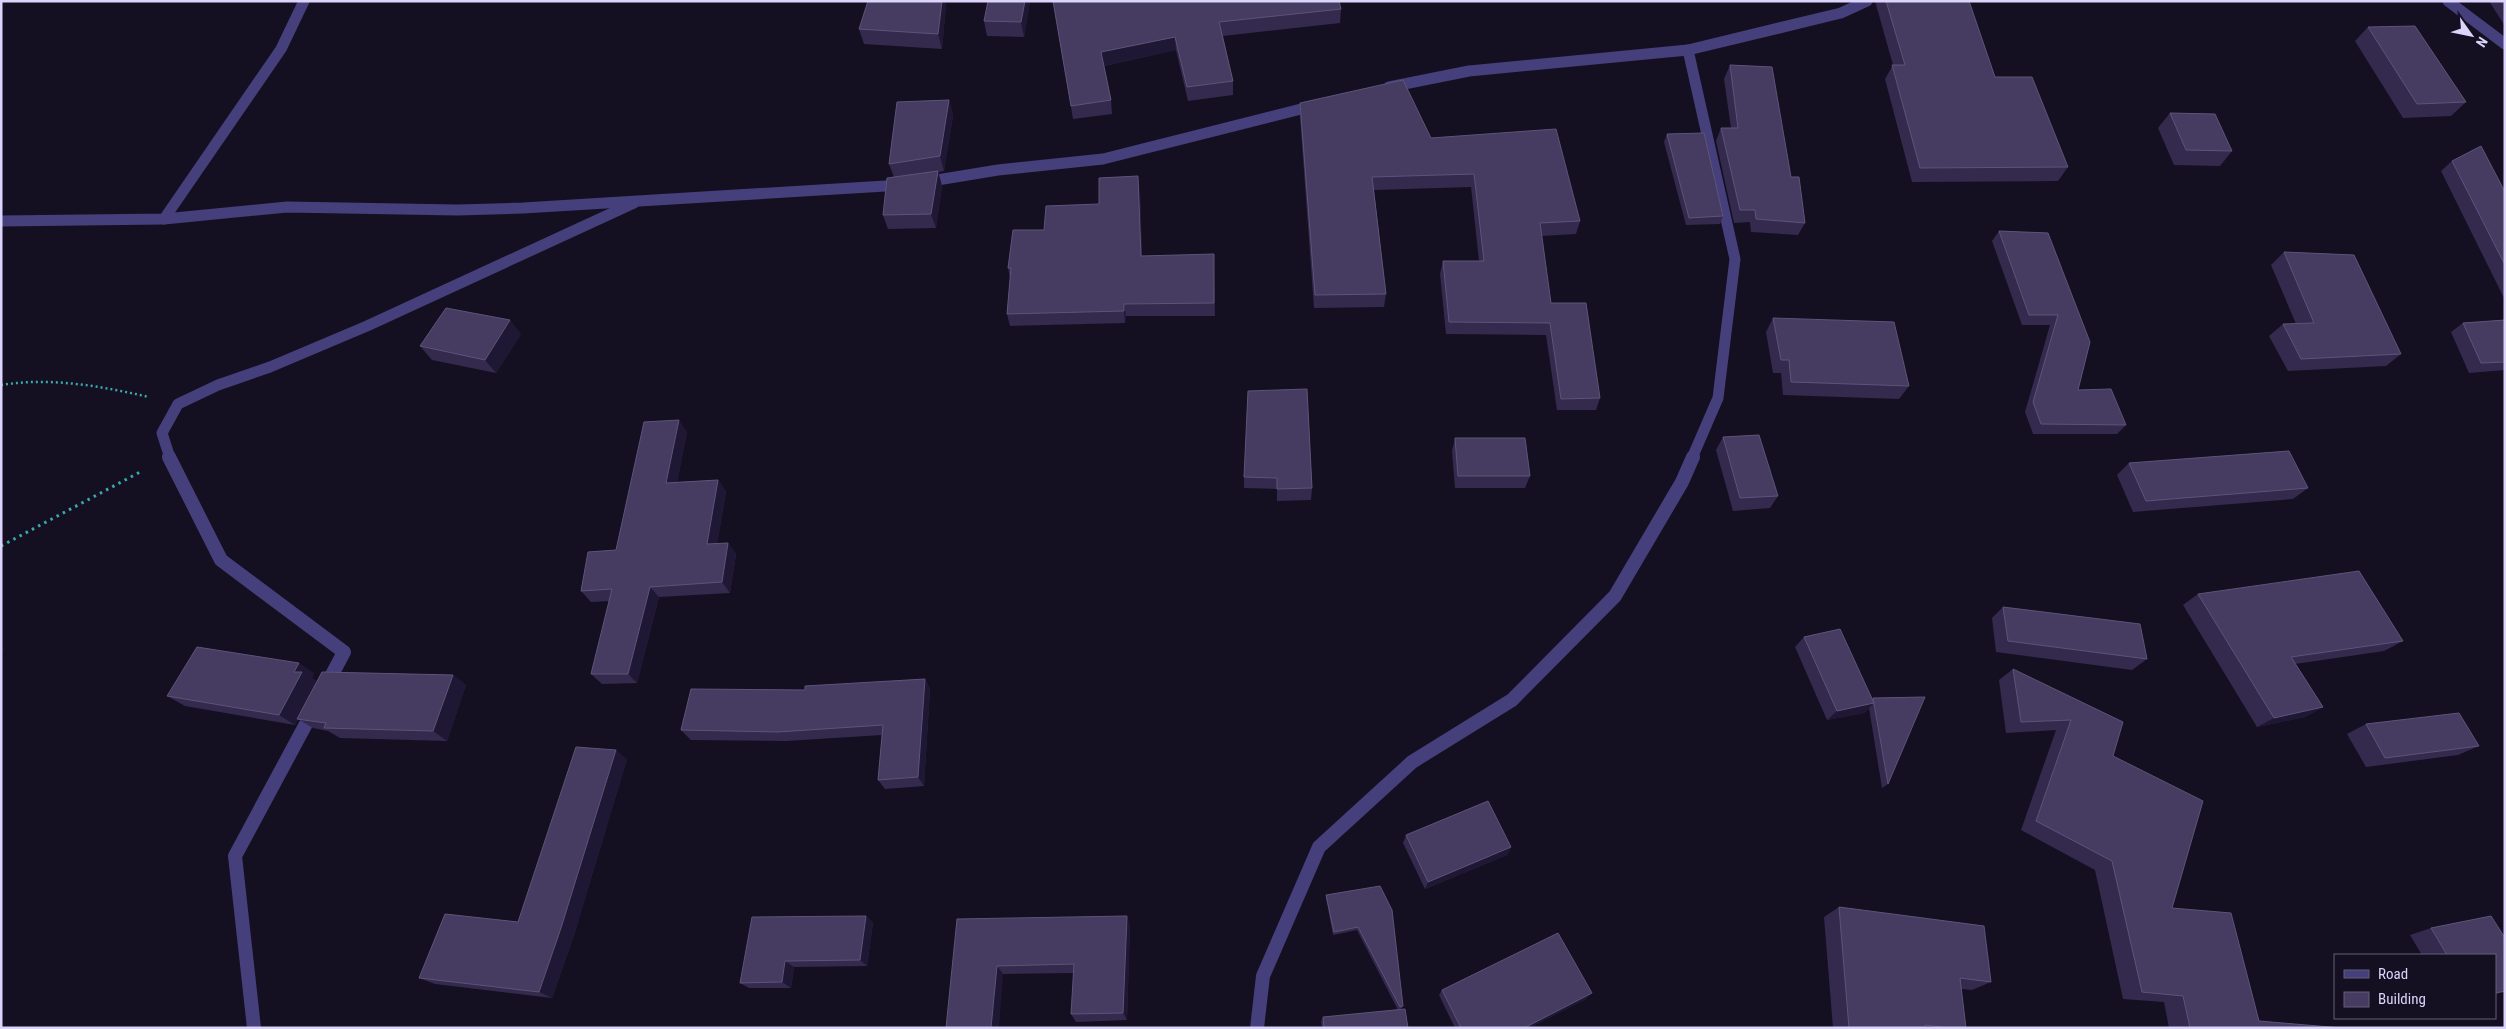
<svg xmlns="http://www.w3.org/2000/svg" width="2506" height="1029" viewBox="0 0 2506 1029" font-family="'Roboto Condensed',sans-serif">
  <rect width="100%" height="100%" fill="#141021"/>
  <g fill="none" stroke-linecap="round" stroke-linejoin="round">
    <path stroke="#39aaaa" stroke-width="2.5" stroke-dasharray="2 3" stroke-linecap="butt" d="M1,385C51,377 100,386 149,397"/>
    <path stroke="#39aaaa" stroke-width="3" stroke-dasharray="2.5 4.5" stroke-linecap="butt" d="M1,546L142,471"/>
    <g stroke="#453f7c" stroke-width="11">
      <path d="M2448,1L2505,44"/>
      <path d="M1688,50L1735,259L1718,398L1692,458"/>
      <path d="M1389,87L1469,71L1688,50L1841,13L1867,1"/>
      <path d="M925,182L998,170L1103,159L1317,105"/>
      <path d="M164,219L281,49L304,1"/>
      <path d="M1,221L164,219L287,207L458,210L523,208L902,185"/>
      <path d="M170,458L162,433L178,404L218,385L270,367L367,326L634,203"/>
    </g>
    <g stroke="#453f7c" stroke-width="14">
      <path d="M169,457L221,560L344,652L326,686"/>
      <path d="M254,1028L235,856L314,709"/>
      <path d="M1257,1028L1263,976L1319,847L1412,762L1512,700L1615,596L1682,482L1693,457"/>
    </g>
  </g>
  <g fill="#342a4e">
    <path d="M868,1H945L946,5L942,49L864,44L859,29Z"/>
    <path d="M1030,1L1024,37L987,36L984,21Z"/>
    <path d="M1053,1L1341,9L1340,23L1223,36L1233,81V95L1188,101L1176,50L1104,66L1111,100L1112,114L1073,119Z"/>
    <path d="M1875,1H1969L1995,77L2068,167L2058,181L1912,182L1885,79L1893,65Z"/>
    <path d="M2489,1H2505V26Z"/>
    <path d="M2368,27L2466,102L2451,116L2403,118L2355,41Z"/>
    <path d="M1730,65L1791,177L1805,223L1798,235L1751,232L1750,222L1734,223L1716,141L1721,128H1731L1724,79Z"/>
    <path d="M949,100L953,116L944,171L938,172L942,186L936,228L888,229L883,215L894,177L889,164Z"/>
    <path d="M1300,103L1431,138L1580,221L1576,234L1542,236L1551,303L1600,398L1596,410H1557L1546,335L1446,334L1440,274L1443,261H1479L1471,187L1374,190L1386,294L1384,307L1314,308L1300,117Z"/>
    <path d="M2170,113L2232,151L2220,166L2174,165L2158,128Z"/>
    <path d="M1667,134L1723,216L1720,224L1686,225L1664,142Z"/>
    <path d="M2452,161L2505,192V300L2441,171Z"/>
    <path d="M1140,190L1142,256L1214,267L1215,316H1126L1125,323L1010,326L1007,314L1010,278L1008,268L1044,230L1099,204Z"/>
    <path d="M1999,231L2048,233L2078,390L2126,425L2117,434H2033L2025,412L2050,325H2022L1992,241Z"/>
    <path d="M2284,252L2401,354L2386,366L2288,371L2269,336L2283,324H2296L2271,265Z"/>
    <path d="M1773,318L1909,386L1899,399L1783,395L1781,373H1773L1766,332Z"/>
    <path d="M2505,320V370L2469,373L2451,332L2463,323Z"/>
    <path d="M521,334L496,373L432,360L420,346Z"/>
    <path d="M1307,389L1312,488L1311,500L1277,501V489L1244,488V477Z"/>
    <path d="M687,432L677,482L718,480L726,492L717,544L728,543L736,554L730,593L659,597L637,683L602,684L591,674L610,601L591,602L581,591L616,550Z"/>
    <path d="M1723,437L1778,496L1770,508L1733,511L1716,450Z"/>
    <path d="M1455,438L1530,476L1525,488H1455L1452,451Z"/>
    <path d="M2129,463L2308,488L2293,499L2133,512L2117,475Z"/>
    <path d="M2198,594L2403,641L2384,651L2295,664L2323,707L2305,717L2257,727L2183,605Z"/>
    <path d="M2003,607L2147,659L2132,670L1996,652L1992,618Z"/>
    <path d="M1804,637L1872,699L1873,698L1888,784L1882,788L1869,708L1864,713L1827,720L1795,647Z"/>
    <path d="M2013,669L2113,756L2172,908L2259,1021L2342,1028H2169L2164,1002L2123,999L2095,870L2021,830L2056,730L2006,733L1999,680Z"/>
    <path d="M314,673L312,678L317,682L453,675L466,685L447,741L340,738L328,731L313,728L298,719L295,725L185,706L167,696Z"/>
    <path d="M925,679L930,689L924,786L885,789L878,780L882,735L786,741L691,740L681,730L805,690Z"/>
    <path d="M2366,724L2479,746L2458,755L2366,767L2347,734Z"/>
    <path d="M627,759L574,935L552,998L435,984L419,978L518,922Z"/>
    <path d="M1406,835L1511,847L1507,855L1425,889L1403,843Z"/>
    <path d="M1326,895L1392,910L1402,1008L1398,1010L1357,930L1333,935L1326,898Z"/>
    <path d="M1839,907L1991,982L1972,990L1962,989L1950,1028H1833L1824,917Z"/>
    <path d="M866,916L873,923L867,966L794,967L791,988H749L740,983Z"/>
    <path d="M957,919L1130,925L1127,1020L1076,1022L1071,1014L1074,973L1003,974Z"/>
    <path d="M2431,928L2505,938V992L2495,994V955H2422L2410,935Z"/>
    <path d="M1442,990L1586,999L1529,1028H1455L1439,995Z"/>
    <path d="M1323,1017L1408,1028H1322L1321,1022Z"/>
  </g>
  <g fill="#1f1834">
    <path d="M942,1H945L946,5L942,49L938,34Z"/>
    <path d="M1025,1H1030L1024,37L1021,22Z"/>
    <path d="M1175,37L1176,50L1103,66L1101,52Z"/>
    <path d="M949,100L953,116L944,171L940,156Z"/>
    <path d="M938,171L942,186L936,228L931,214Z"/>
    <path d="M1138,176L1140,190L1142,269L1141,256Z"/>
    <path d="M1124,304L1126,316L1125,323L1124,311Z"/>
    <path d="M510,320L521,334L496,373L485,360Z"/>
    <path d="M679,420L687,432L675,494L666,483Z"/>
    <path d="M718,480L726,492L715,555L707,544Z"/>
    <path d="M728,543L736,554L730,593L722,582Z"/>
    <path d="M650,587L659,597L637,683L628,674Z"/>
    <path d="M1,646L4,648L1,653Z"/>
    <path d="M299,663L314,673L312,678L318,682L295,725L279,715L294,672Z"/>
    <path d="M453,675L466,685L447,741L433,731Z"/>
    <path d="M925,679L930,689L924,786L918,777Z"/>
    <path d="M1874,703L1864,713L1827,720L1837,711Z"/>
    <path d="M2323,707L2305,717L2257,727L2274,718Z"/>
    <path d="M616,750L627,759L574,935L552,998L539,992Z"/>
    <path d="M1511,847L1507,855L1425,889L1428,882Z"/>
    <path d="M866,916L873,923L867,966L860,960Z"/>
    <path d="M1127,916L1130,925L1127,1020L1123,1013Z"/>
    <path d="M785,961L794,967L791,988L782,982Z"/>
    <path d="M997,966L1003,974L999,1028H991Z"/>
    <path d="M1592,993L1586,999L1529,1028H1524Z"/>
  </g>
  <g fill="#463c61" stroke="#5d5479">
    <path d="M868,1H942L938,34L859,29Z"/>
    <path d="M988,1H1025L1021,22L984,21Z"/>
    <path d="M1053,1H1339L1341,9L1219,22L1233,81L1187,87L1175,37L1101,52L1111,100L1071,106Z"/>
    <path d="M1886,1H1969L1995,77H2032L2068,167L1920,168L1892,65H1905Z"/>
    <path d="M2415,26L2466,102L2417,104L2368,27Z"/>
    <path d="M1730,65L1772,67L1791,177H1799L1805,223L1756,219L1755,210H1740L1721,128H1738Z"/>
    <path d="M1403,80L1431,138L1556,129L1580,221L1540,223L1551,303H1586L1600,398L1561,399L1550,323L1449,322L1443,261H1484L1474,174L1372,177L1386,294L1315,295L1300,103Z"/>
    <path d="M949,100L940,156L889,164L897,102Z"/>
    <path d="M2170,113L2215,114L2232,151L2186,150Z"/>
    <path d="M1704,133L1723,216L1689,218L1667,134Z"/>
    <path d="M2481,146L2505,192V265L2452,161Z"/>
    <path d="M938,171L931,214L883,215L887,178Z"/>
    <path d="M1138,176L1141,256L1214,254V303L1124,304V311L1007,314L1011,268H1008L1013,230H1044L1046,206L1099,204V178Z"/>
    <path d="M1999,231L2048,233L2090,342L2078,390L2111,389L2126,425L2041,424L2033,402L2058,315H2029Z"/>
    <path d="M2284,252L2354,255L2401,354L2301,359L2283,324L2314,323Z"/>
    <path d="M446,308L510,320L485,360L420,346Z"/>
    <path d="M1773,318L1894,322L1909,386L1791,382L1789,360H1781Z"/>
    <path d="M2505,320V362L2481,363L2463,323Z"/>
    <path d="M1307,389L1312,488L1277,489V478L1244,477L1248,391Z"/>
    <path d="M679,420L666,483L718,480L707,544L728,543L722,582L650,587L628,674H591L612,589L581,591L588,552L616,550L644,422Z"/>
    <path d="M1759,435L1778,496L1740,498L1723,437Z"/>
    <path d="M1455,438H1525L1530,476H1458Z"/>
    <path d="M2289,451L2308,488L2146,501L2129,463Z"/>
    <path d="M2359,571L2403,641L2291,657L2323,707L2274,718L2198,594Z"/>
    <path d="M2003,607L2140,624L2147,659L2008,641Z"/>
    <path d="M1840,629L1874,703L1837,711L1804,637Z"/>
    <path d="M197,647L299,663L294,672H302L279,715L167,696Z"/>
    <path d="M2013,669L2123,722L2113,756L2203,801L2172,908L2231,913L2259,1021L2342,1028H2190L2183,996L2142,992L2112,861L2036,821L2071,720L2021,722Z"/>
    <path d="M322,672L453,675L433,731L324,728L326,723L297,719Z"/>
    <path d="M925,679L918,777L878,780L883,725L778,732L681,730L691,689L805,690V686Z"/>
    <path d="M1925,697L1888,784L1873,698Z"/>
    <path d="M2459,713L2479,746L2385,758L2366,724Z"/>
    <path d="M576,747L616,750L561,928L539,992L419,978L445,914L518,922Z"/>
    <path d="M1488,801L1511,847L1428,882L1406,835Z"/>
    <path d="M1380,886L1392,910L1403,1006L1400,1007L1358,927L1334,932L1326,895Z"/>
    <path d="M1839,907L1984,926L1991,982L1960,978L1966,1028H1950L1925,1025L1926,1028H1849Z"/>
    <path d="M866,916L860,960L785,961L782,982L740,983L752,917Z"/>
    <path d="M1127,916L1123,1013L1071,1014L1074,964L997,966L991,1028H946L957,919Z"/>
    <path d="M2491,916L2505,938V991L2495,993V955H2447L2431,928Z"/>
    <path d="M1558,933L1592,993L1524,1028H1461L1442,990Z"/>
    <path d="M1405,1009L1408,1028H1324L1323,1017Z"/>
  </g>
  <rect width="2506" height="1029" fill="none" stroke="#dbd4fb" stroke-width="5"/>
  <rect x="2334" y="954" width="162" height="65" fill="#141021" stroke="#645e78"/>
  <rect x="2344" y="970" width="25" height="8" fill="#453f7c" stroke="#645e78"/>
  <text x="2378" y="979" font-size="15" fill="#dbd4fb">Road</text>
  <rect x="2344" y="992" width="25" height="15" fill="#463c61" stroke="#645e78"/>
  <text x="2378" y="1004" font-size="15" fill="#dbd4fb">Building</text>
  <g transform="translate(2471 35) rotate(123)" stroke="#141021" stroke-width="4" paint-order="stroke">
  <path d="M0-4L9 19L0 12L-9 19Z" fill="#dbd4fb"/>
  <text y="-8" font-size="14" font-weight="bold" text-anchor="middle" fill="#dbd4fb">N</text>
  </g>
</svg>
